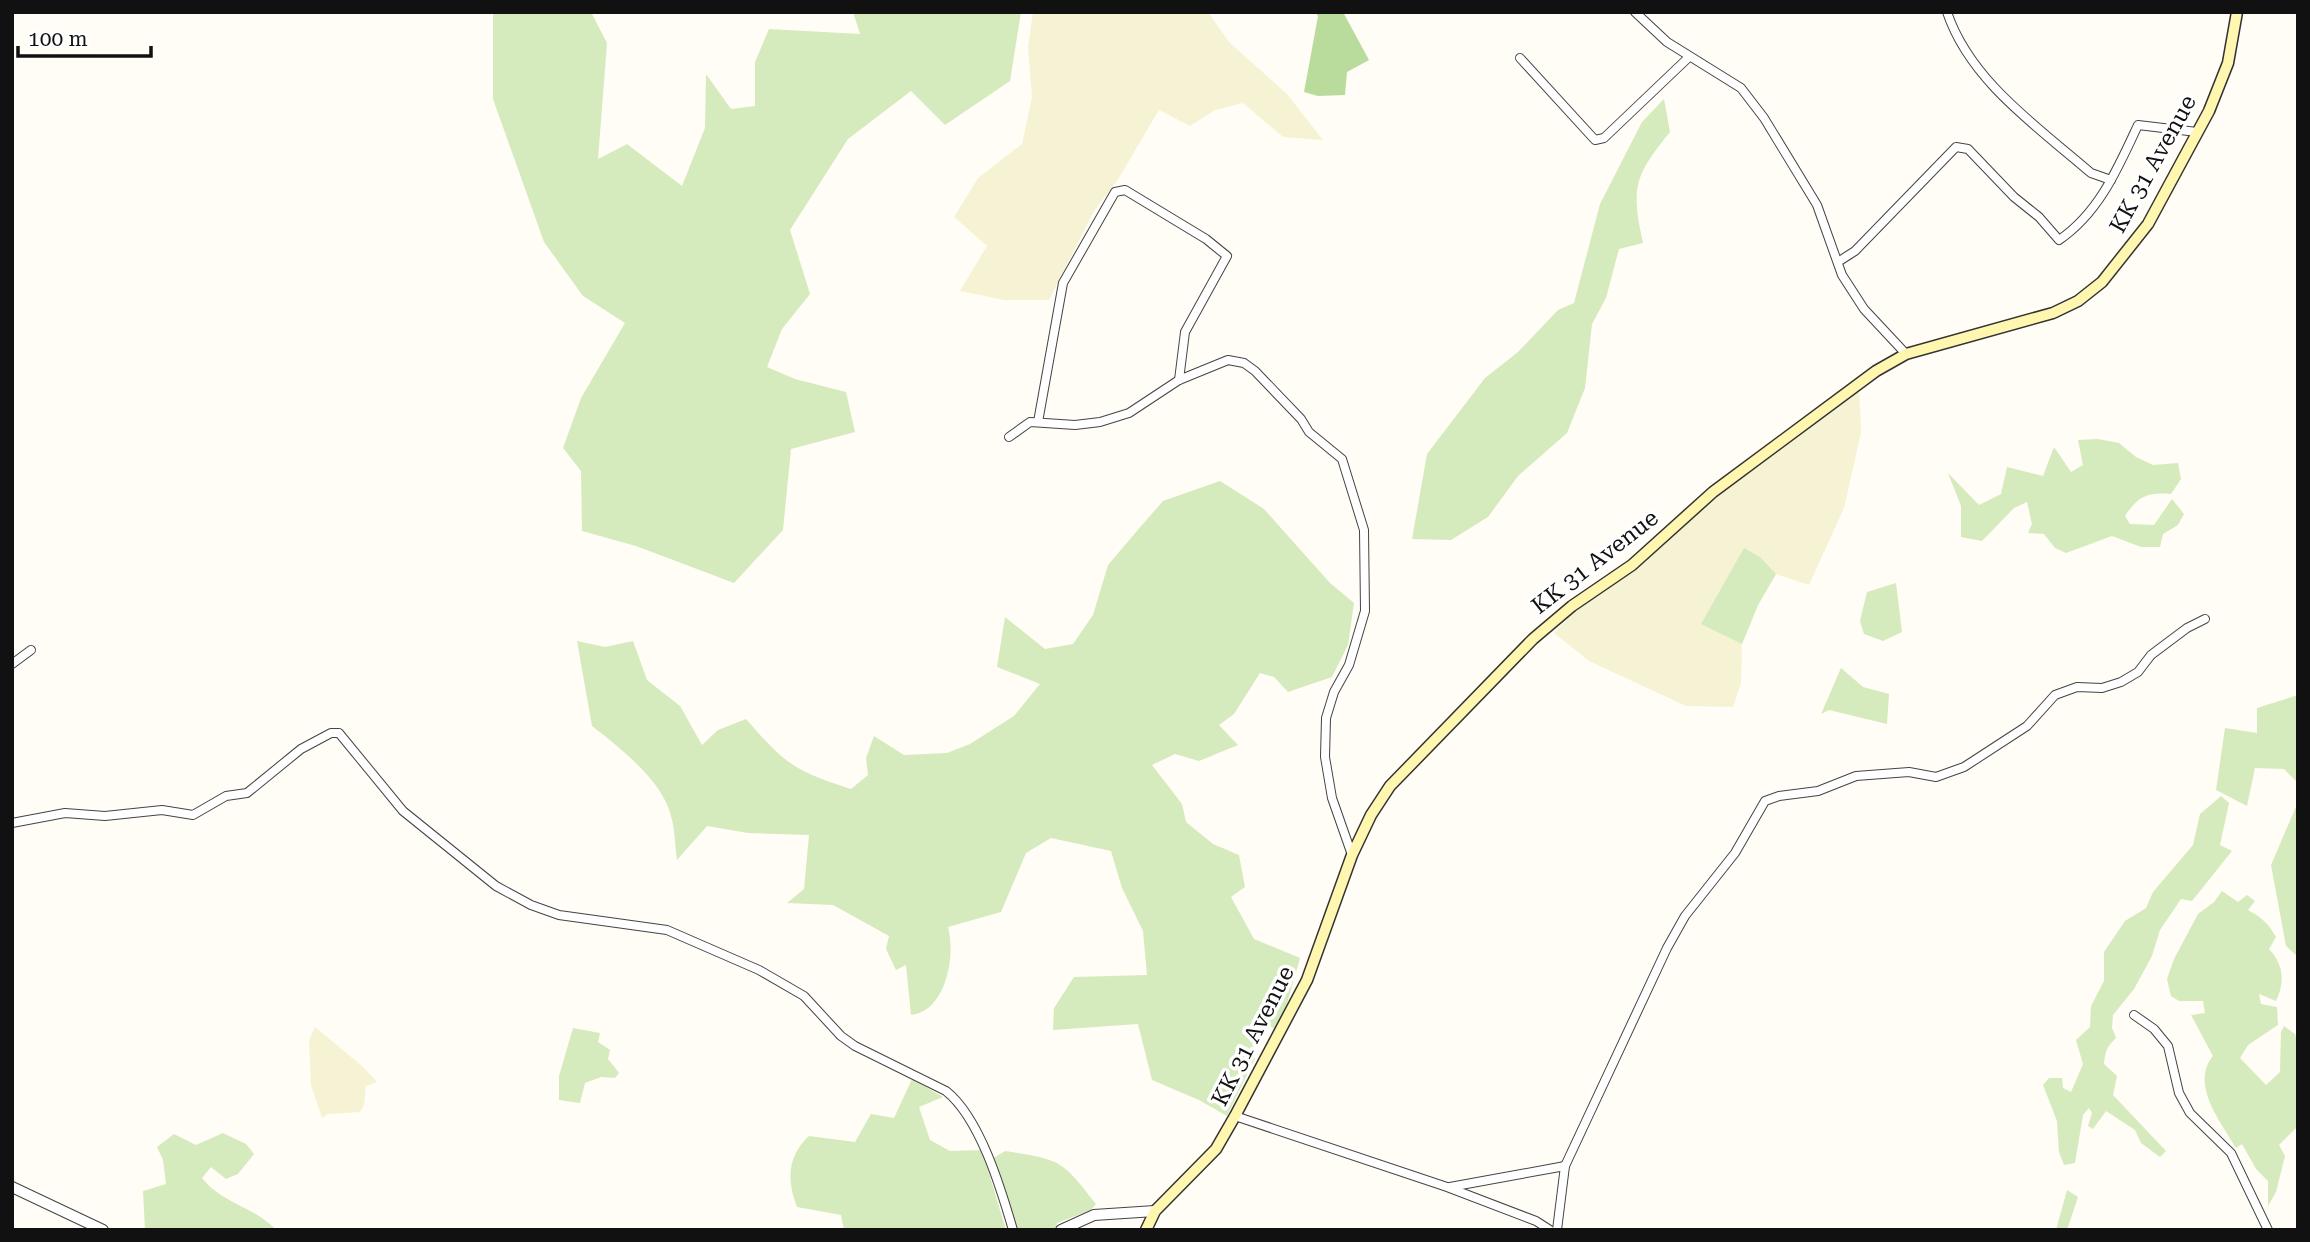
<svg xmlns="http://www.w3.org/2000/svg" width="2310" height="1242" viewBox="0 0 2310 1242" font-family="'Roboto Serif',serif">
  <rect width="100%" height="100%" fill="#fffdf5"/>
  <g fill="#f6f3d4">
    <path d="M1033,12H1208L1229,42L1287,94L1323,140L1283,137L1243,103L1215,110L1190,126L1159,110L1117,181L1094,211L1049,300H1004L960,291L987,246L954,217L978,178L1022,144L1032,97L1028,47Z"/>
    <path d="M1859,383L1861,433L1844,508L1809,585L1776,574L1758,605L1742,644L1741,683L1733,707L1686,706L1589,661L1554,633L1579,606Z"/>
    <path d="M315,1027L361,1065L377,1082L366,1086L364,1105L360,1112L328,1114L322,1118L311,1085L309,1040Z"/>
  </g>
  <g fill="#d5ebbd">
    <path d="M493,12H591L607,43L598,159L627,144L682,186L705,128L706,74L731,109L755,106V62L769,29L860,34L853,12H1021L1010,81L945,125L911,91L848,139L790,230L810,294L782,329L767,367L795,379L846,392L855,432L791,449L783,530L734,583L636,546L582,531L581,471L563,448L581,398L625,323L583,296L544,242L493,99Z"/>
    <path d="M1664,99L1670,132C1634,176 1631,188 1643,243L1619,249L1606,298L1592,324L1585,388L1567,433L1518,476L1488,517L1451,540L1412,539L1427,454L1485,378L1518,352L1558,310L1574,303L1600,204L1642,122Z"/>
    <path d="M2098,439L2119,443L2136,457L2153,465L2178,463L2181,479L2171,494C2148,492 2138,496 2125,516L2130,524L2154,525L2172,499L2184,514L2178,525L2163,534L2160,547H2141L2112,536L2066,553L2055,548L2044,534L2028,533L2032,524L2027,502L2014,508L1982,541L1961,537V506L1948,473L1979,505L2001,494L2007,467L2043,476L2054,447L2071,472L2083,465L2078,440Z"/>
    <path d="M1220,481L1264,509L1330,583L1354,603L1348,645L1332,677L1288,692L1274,677L1260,673L1234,714L1219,725L1238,745L1199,761L1175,754L1152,765L1182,804L1186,822L1213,844L1239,855L1245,887L1231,897L1254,939L1300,958L1279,1032L1266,1023L1250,1054L1255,1058L1227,1116L1199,1100L1152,1080L1138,1024L1053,1030L1054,1008L1074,977L1147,975L1143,931L1122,888L1111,851L1051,838L1026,853L1001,912L948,927C956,955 946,1012 911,1015L906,965L896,970L886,949L889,936L833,905L787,903L804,889L809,835L748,833L707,826L677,860C675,845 675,830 671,816C663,781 619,747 592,726L577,641L605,647L633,641L647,680L680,706L702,745L718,730L746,719C785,764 795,771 851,789L868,775L866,758L874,736L904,755L947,753L970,744L1014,716L1040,684L997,667L1005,617L1045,649L1073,644L1093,615L1108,565L1142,525L1163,501Z"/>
    <path d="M1744,548L1760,557L1776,574L1758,605L1742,644L1701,624Z"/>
    <path d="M1896,583L1902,632L1883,641L1864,634L1860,621L1867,592Z"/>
    <path d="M1841,668L1863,687L1889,694L1887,724L1829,710L1821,714Z"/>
    <path d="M2298,695V783L2284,769L2255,768L2247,806L2216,790L2225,728L2257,733V708Z"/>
    <path d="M2221,796L2229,803L2220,845L2232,851L2192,901L2181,899L2160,930L2152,956L2134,989L2113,1015L2112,1028L2116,1038C2107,1046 2105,1052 2104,1064L2117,1076L2113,1095L2166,1151L2160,1157L2141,1143L2135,1130L2106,1111L2093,1129L2088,1126L2092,1113L2089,1108L2083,1115L2075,1163L2064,1165L2059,1152L2057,1121L2043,1085L2049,1078H2062L2063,1088L2071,1092L2083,1064L2076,1040L2090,1027L2091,1006L2104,981V952L2125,921L2146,908L2153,892L2193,845L2200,814Z"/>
    <path d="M2298,802V957L2286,946L2271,865Z"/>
    <path d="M2222,891L2238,902L2247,895L2255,901L2248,910C2261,917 2269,924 2276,937L2269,949C2284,965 2285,982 2276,1001L2259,994L2261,1004L2277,1007L2278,1025L2248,1045L2240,1058L2266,1085L2280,1072L2281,1032L2284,1026L2295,1034L2298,1044V1126L2279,1145L2285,1156L2276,1192L2268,1206V1181L2256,1169L2242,1144L2236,1148C2220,1121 2190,1084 2213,1056L2191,1015L2205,1013L2203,1001H2179L2171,996L2167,979L2174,959L2198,914L2214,902Z"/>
    <path d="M573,1028L600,1033L598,1042L610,1050L608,1059L619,1073L615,1078L601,1077L585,1083L580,1103L559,1100V1076Z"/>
    <path d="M912,1079L943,1097L919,1107L930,1140L950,1151L982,1150L1006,1230H844L841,1215L797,1207C787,1180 787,1156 809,1136L855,1142L871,1114L894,1118Z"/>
    <path d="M223,1133L246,1144L254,1154L238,1174L226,1179L211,1167L202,1178C224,1205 254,1206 276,1230H145L143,1191L166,1184L163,1160L157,1147L174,1134L196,1145Z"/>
    <path d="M1005,1151C1061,1160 1061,1159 1096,1204L1091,1210L1057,1223L1055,1230H1017L992,1159Z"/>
    <path d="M2067,1190L2078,1197L2067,1230H2056Z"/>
  </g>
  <path fill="#b9dc9c" d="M1315,12H1343L1369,60L1347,72L1345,95L1318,96L1304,92L1318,16Z"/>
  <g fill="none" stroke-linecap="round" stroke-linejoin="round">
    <defs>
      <g id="minor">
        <path d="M1635,12L1667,42L1741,88L1764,118L1817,205L1842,275L1864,309L1906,354"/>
        <path d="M1947,12C1970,81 2038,127 2091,173L2111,180"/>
        <path d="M1520,58L1595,140L1604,138L1689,57"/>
        <path d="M1841,260L1855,251L1956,147L1968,149L2014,197L2039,217L2059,240C2099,213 2118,168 2138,125L2197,132"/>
        <path d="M1038,422L1063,283L1115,192L1125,190L1206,239L1227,256L1185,332L1179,380"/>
        <path d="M1009,437L1030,422L1075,425L1100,422L1129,413L1179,380L1228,360L1244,363L1255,371L1301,419L1309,432L1342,459L1364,530L1365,611L1349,665L1334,692L1326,718L1325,757L1332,798L1352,855"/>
        <path d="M12,664L31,650"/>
        <path d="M12,823L65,813L105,816L162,810L193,815L226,796L247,793L301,749L331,733H339L403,811L496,886L531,905L559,915L667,930L759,970L804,996L841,1036L855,1046L946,1091C980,1118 1001,1189 1013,1230"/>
        <path d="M2134,1015L2154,1029L2168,1046L2179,1093L2190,1113L2231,1153L2268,1230"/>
        <path d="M1235,1116L1447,1187L1536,1221L1550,1230"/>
        <path d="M1450,1187L1565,1166"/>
        <path d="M1557,1230L1565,1166L1667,948L1685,916L1735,853L1765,801L1779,796L1818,791L1856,776L1909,772L1936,777L1964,767L2027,726L2055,695L2077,687L2102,688L2121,682L2138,672L2151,655L2187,628L2205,619"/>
      </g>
      <g id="tertiary">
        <path d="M12,1187L103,1230"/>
        <path d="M1061,1230L1094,1215L1155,1211"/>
      </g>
      <path id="secondary" d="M1146,1230L1155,1211L1216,1149L1235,1116L1307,980L1352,855L1371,815L1390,786L1533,639L1572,606L1632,565L1713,492L1876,371L1906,354L2053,313L2078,301L2102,282L2148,224L2209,111L2228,63L2237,12"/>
    </defs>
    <use href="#minor" stroke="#444" stroke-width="10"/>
    <use href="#tertiary" stroke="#444" stroke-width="12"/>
    <use href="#secondary" stroke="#333" stroke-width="13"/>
    <use href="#minor" stroke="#fff" stroke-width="8"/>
    <use href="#tertiary" stroke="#fff" stroke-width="10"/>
    <use href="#secondary" stroke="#fff6b0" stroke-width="10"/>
  </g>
  <g text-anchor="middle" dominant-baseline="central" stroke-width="7" stroke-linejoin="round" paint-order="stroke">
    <g font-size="23" fill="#111" stroke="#fff">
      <text transform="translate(2153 164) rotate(-61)">KK 31 Avenue</text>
      <text transform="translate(1595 562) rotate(-38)">KK 31 Avenue</text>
      <text transform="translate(1253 1036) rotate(-63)">KK 31 Avenue</text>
    </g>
  </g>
  <rect width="2310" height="1242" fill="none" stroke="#111111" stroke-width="28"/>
  <path d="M18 46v10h133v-10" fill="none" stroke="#111111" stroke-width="3.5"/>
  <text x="28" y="46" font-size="21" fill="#111111" stroke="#ffffff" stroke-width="5" paint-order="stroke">100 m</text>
</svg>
